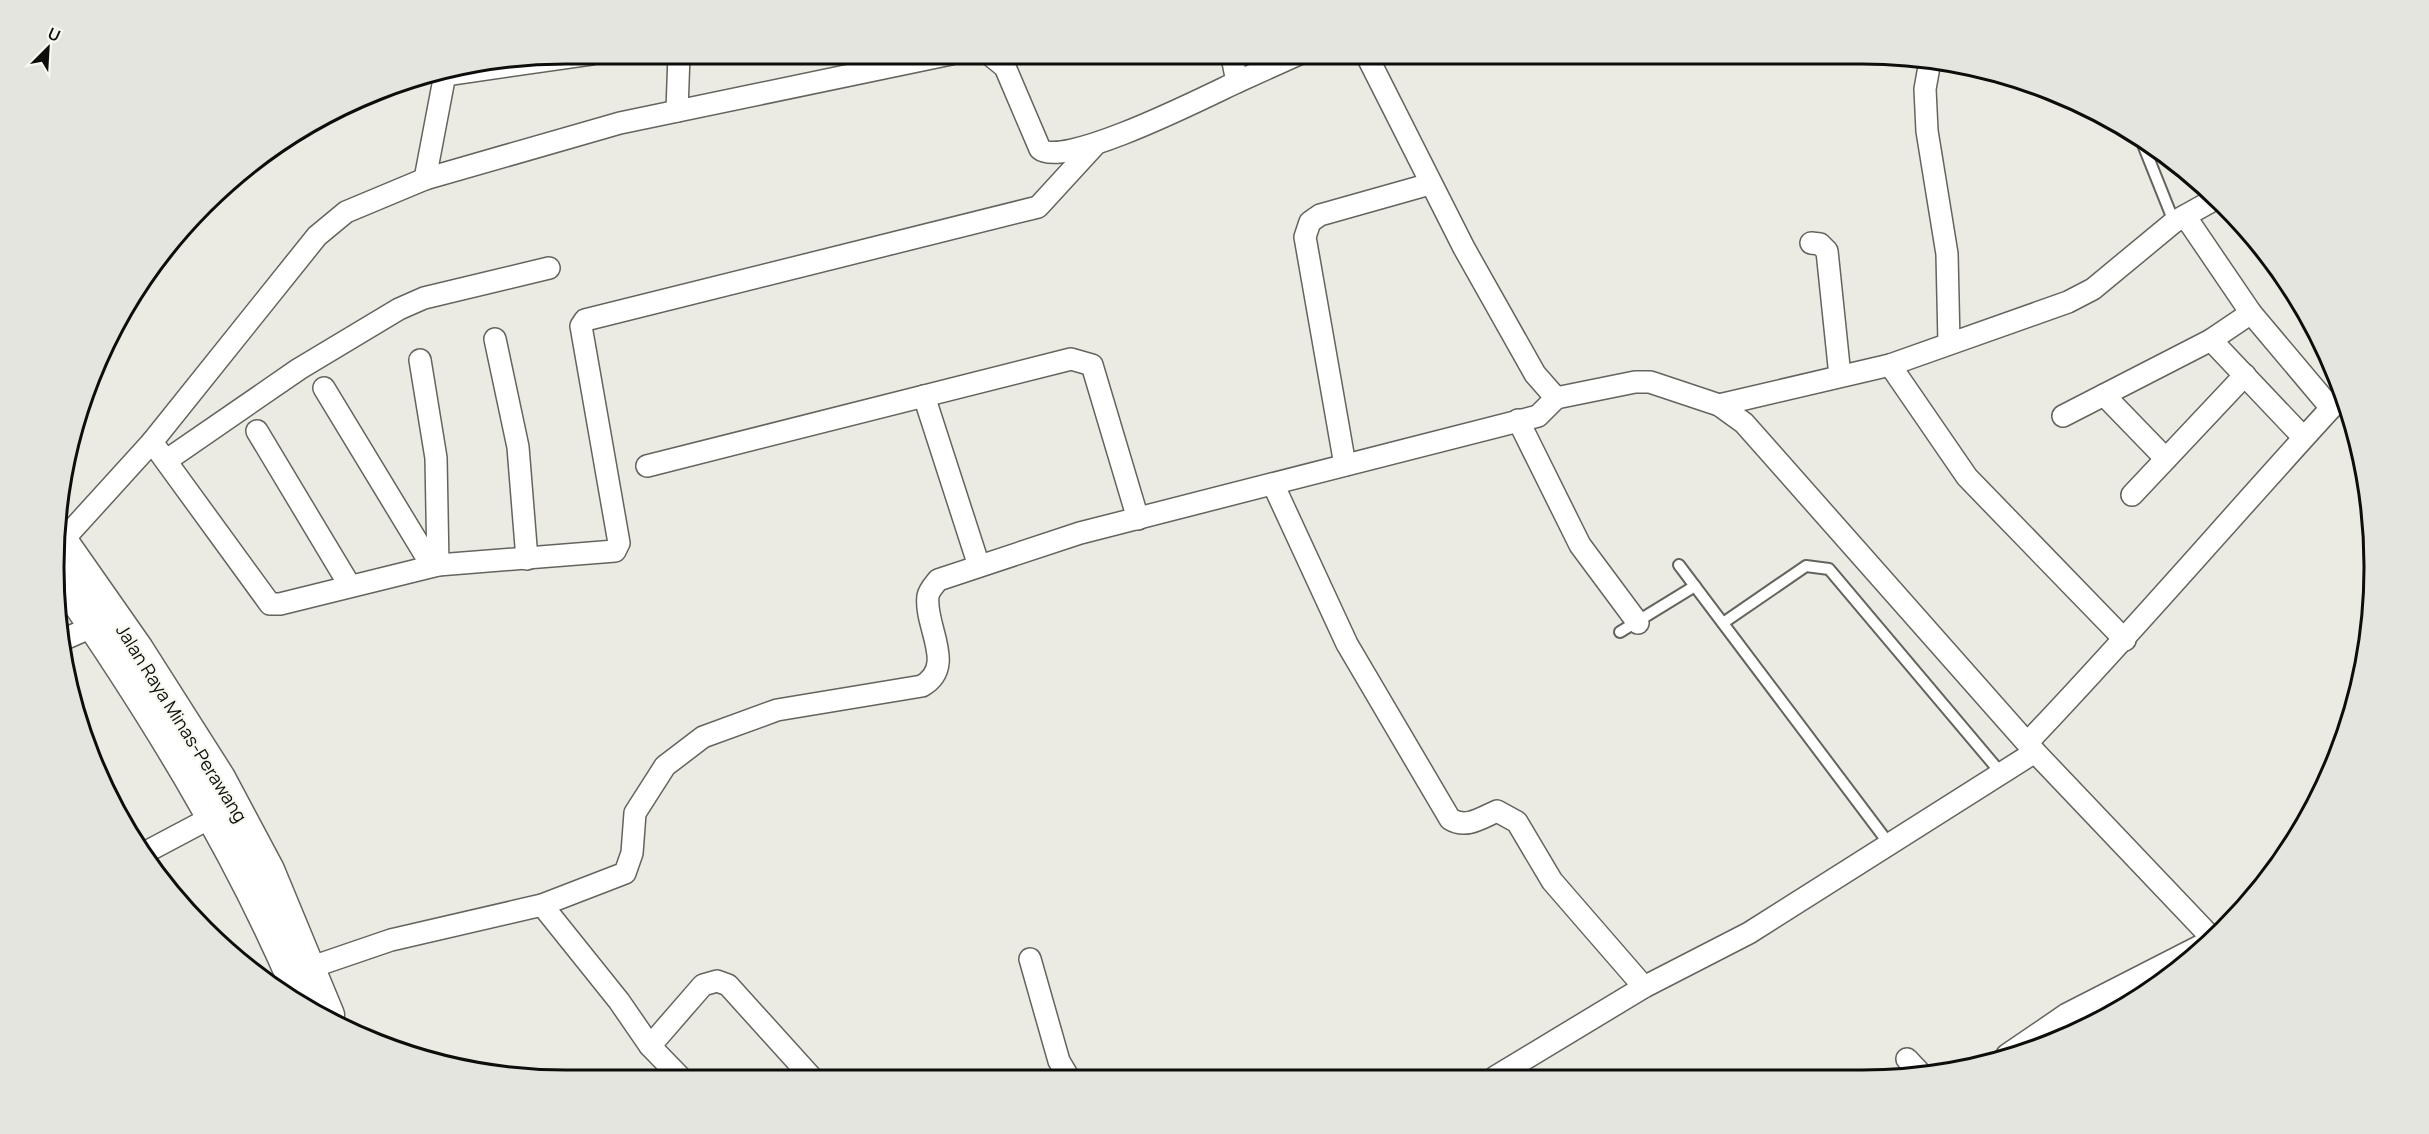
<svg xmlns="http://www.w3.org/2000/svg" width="2429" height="1134" viewBox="0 0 2429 1134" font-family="Manrope,sans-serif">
  <rect width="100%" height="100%" fill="#ebebe3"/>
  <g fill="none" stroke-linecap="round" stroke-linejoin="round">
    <defs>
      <g id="lane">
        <path d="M2140,137L2174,222"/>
        <path d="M1679,565L1890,845"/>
        <path d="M1723,623L1806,566L1829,569L2001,773"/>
        <path d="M1620,632L1695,586"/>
      </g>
      <g id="street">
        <path d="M989,54L1005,67L1040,149C1064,169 1207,96 1237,82"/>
        <path d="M1229,54L1233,62L1237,82L1299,54"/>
        <path d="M1366,54L1464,248L1535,374L1556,398L1635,382H1650L1719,405L1744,423L2035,752L2211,937"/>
        <path d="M1930,61L1925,89L1927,131L1947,254L1949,343"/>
        <path d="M445,75L591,54"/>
        <path d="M677,111L679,54"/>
        <path d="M425,179L445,74"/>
        <path d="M2185,216L2251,313L2331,408"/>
        <path d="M1811,243L1820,244L1827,251L1840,376"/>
        <path d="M495,339L518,447L527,559"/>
        <path d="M2211,340L2303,437"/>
        <path d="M420,360L436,458L438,565"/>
        <path d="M1890,365L1967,477L2125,640"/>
        <path d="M324,388L432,566"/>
        <path d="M2104,395L2166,459"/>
        <path d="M924,396L979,566"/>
        <path d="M1719,405L1890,365L2068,302L2093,289L2174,222L2217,198"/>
        <path d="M2063,416L2211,340L2251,313"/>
        <path d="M1518,420L1580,545L1638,623"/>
        <path d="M257,431L350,586"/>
        <path d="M152,442L270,604H280L438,565L615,551L619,543L581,326L585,320L1038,207L1094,146"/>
        <path d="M167,460L299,369L399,309L424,298L549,268"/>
        <path d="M1345,465L1305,237L1310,222L1320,215L1430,184"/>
        <path d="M647,466L1071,359L1092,365L1138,519"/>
        <path d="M1273,484L1347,644L1450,819C1466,829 1481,818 1497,811L1517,822L1552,881L1644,987"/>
        <path d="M2132,495L2245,375"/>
        <path d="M63,540L152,442L317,236L346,212L425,179L620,123L951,54"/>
        <path d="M60,641L94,626"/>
        <path d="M2028,742C2136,629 2237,510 2343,395"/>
        <path d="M146,852L212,817"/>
        <path d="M542,905L619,1001L650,1046L703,985L717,981L728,985L813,1079"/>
        <path d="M1030,959L1059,1061L1069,1078"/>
        <path d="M309,968L391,940L542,905L625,873L632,853L635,813L665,766L703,737L777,710L922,686C957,666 924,627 928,596C929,590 935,584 938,580L1080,533L1538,416L1556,398"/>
        <path d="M650,1046L683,1080"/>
        <path d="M2007,1055L2067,1014L2204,944"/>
        <path d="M1907,1059L1923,1076"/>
        <path d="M1495,1077L1644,987L1749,933L2035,752"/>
      </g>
      <g id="secondary">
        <path d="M61,539L138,649L220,778L269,870L329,1015"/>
        <path d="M60,577C149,706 234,842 296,987"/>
      </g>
    </defs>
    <use href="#lane" stroke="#64645e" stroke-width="14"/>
    <use href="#street" stroke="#64645e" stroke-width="24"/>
    <use href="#secondary" stroke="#64645e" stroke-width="33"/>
    <use href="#lane" stroke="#fff" stroke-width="10"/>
    <use href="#street" stroke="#fff" stroke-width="21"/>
    <use href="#secondary" stroke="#fff" stroke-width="30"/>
  </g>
  <g text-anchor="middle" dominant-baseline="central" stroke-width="4.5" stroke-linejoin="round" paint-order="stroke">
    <g font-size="18" fill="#0d0d0b" stroke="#f8f8f1">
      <text transform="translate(182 723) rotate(58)">Jalan Raya Minas-Perawang</text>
    </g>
  </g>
  <path d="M0 0H2429V1134H0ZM566 64H1862A502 502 0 0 1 2364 566V568A502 502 0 0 1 1862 1070H566A502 502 0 0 1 64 568V566A502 502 0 0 1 566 64Z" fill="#e5e5df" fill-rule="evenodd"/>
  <path fill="none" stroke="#0d0d0b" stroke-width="3" d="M566 64H1862A502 502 0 0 1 2364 566V568A502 502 0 0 1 1862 1070H566A502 502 0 0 1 64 568V566A502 502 0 0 1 566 64Z"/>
  <g transform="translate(48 48) rotate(24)" stroke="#f8f8f1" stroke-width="4.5" paint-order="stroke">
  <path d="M0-4.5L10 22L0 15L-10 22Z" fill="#0d0d0b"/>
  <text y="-9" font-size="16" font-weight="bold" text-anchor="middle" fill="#0d0d0b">U</text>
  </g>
</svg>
